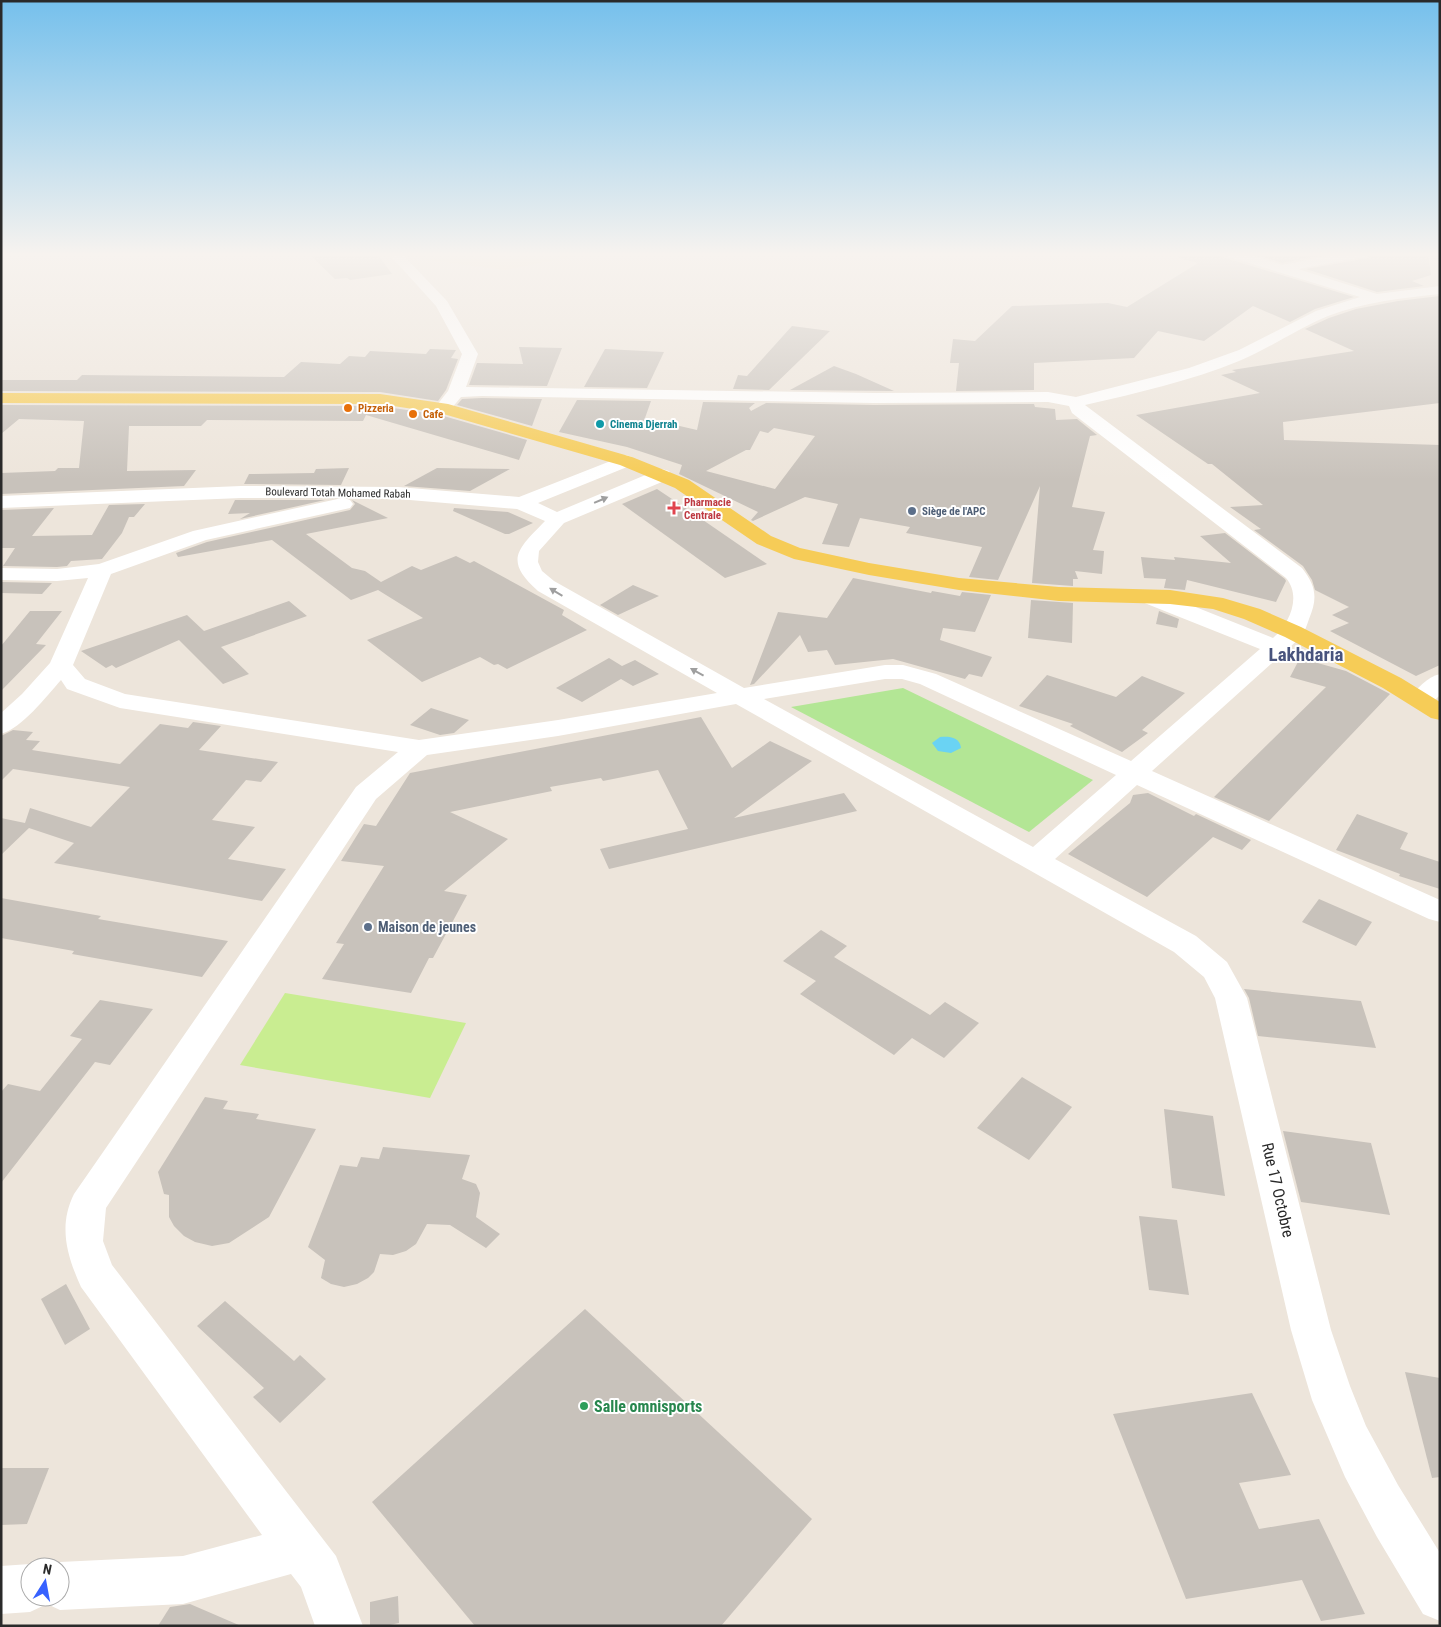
<svg xmlns="http://www.w3.org/2000/svg" width="1441" height="1627" viewBox="0 0 1441 1627" font-family="'Roboto Condensed',sans-serif">
  <rect width="100%" height="100%" fill="#ede5db"/>
  <path fill="#efe2ca" d="M416,252H595L506,270L419,259Z"/>
  <path fill="#b3e695" d="M903,688L1093,780L1029,832L791,707Z"/>
  <path fill="#c9ed91" d="M285,993L466,1023L430,1098L240,1065Z"/>
  <path fill="#6ad3f3" d="M940,737C949,736 960,737 961,748L951,753L938,751L932,743Z"/>
  <g fill="#c8c2bb" fill-rule="evenodd">
    <path d="M307,252H376L392,274L350,280L347,278L335,279Z"/>
    <path d="M1180,252H1220L1222,257L1354,297L1315,309L1290,322L1253,306L1204,341L1158,331L1134,358L1034,363V390L956,391L959,363H950L953,339L975,341L1012,306L1108,303L1127,307L1198,263L1179,258Z"/>
    <path d="M1249,252H1337L1282,263Z"/>
    <path d="M1376,252H1428L1431,275L1412,281L1424,286L1377,292L1306,269L1368,258Z"/>
    <path d="M1440,296V403L1283,422L1284,440L1440,445V665L1416,676L1330,631L1349,623L1332,615L1349,607L1315,590L1312,580L1303,566L1254,530L1261,529L1230,507L1263,505L1212,464H1208L1136,415L1260,393L1221,375L1236,372L1232,370L1354,351L1305,329L1329,318L1356,309L1398,301Z"/>
    <path d="M792,326L830,331L769,390L733,389L738,375L747,376Z"/>
    <path d="M519,347L562,348L547,386L469,385L477,363L523,364Z"/>
    <path d="M430,349L456,350L451,358L458,359L446,390L438,401L380,392L1,391V380H77L82,375L284,377L301,362L340,364L349,356L365,357L370,351L426,354Z"/>
    <path d="M605,349L664,352L647,388L584,387Z"/>
    <path d="M834,366L856,374L894,391L790,390Z"/>
    <path d="M482,398L542,399L532,426L457,405L462,399Z"/>
    <path d="M577,400L651,401L645,418L697,430L703,402L755,403L749,408L751,411L766,403L874,405L1034,404L1035,407L1055,409L1056,420L1077,419L1097,435L1090,436L1072,507L1105,512L1093,550L1104,551L1102,574L1075,571L1078,579H1073V586L1032,583L1040,486L998,580L969,577L982,547L906,533L910,527L860,518L849,547L822,544L838,504L805,497L753,521L751,520L758,512L679,474L682,465L627,447L559,432ZM774,428L815,436L775,489L706,471L746,450H750L760,431L768,433Z"/>
    <path d="M1,405L380,406L440,415L527,440L519,460L366,415L363,421L207,420L201,426H129L127,471L196,470L184,486L1,494V473L55,471L58,468H79L84,421L19,419L1,434Z"/>
    <path d="M349,468L341,485L244,484L249,474L314,473L316,469Z"/>
    <path d="M437,468L510,469L470,491L404,486Z"/>
    <path d="M657,489L687,509L767,564L725,578L622,504Z"/>
    <path d="M235,500H325L240,519L250,513L228,514Z"/>
    <path d="M352,500L388,518L306,534L352,568L365,571L381,582L412,566L421,570L456,556L470,563L474,561L564,610L562,615L587,630L507,669L498,664L494,665L480,657L422,682L367,640L423,618L378,590L351,600L272,540L178,557L176,553L207,542L350,510L355,504Z"/>
    <path d="M145,504L134,517H129L122,533L102,559L71,561L67,566L57,567L3,566L15,548H1V510L54,508L32,536L92,535L109,505Z"/>
    <path d="M454,508L508,512L533,523L509,534H505L453,511Z"/>
    <path d="M1225,533L1285,579L1286,581L1276,602L1187,580L1185,590L1164,588L1166,579L1144,578L1141,557L1175,560L1174,557L1231,563L1200,536Z"/>
    <path d="M853,578L931,593L932,591L960,596L962,592L991,595L975,632L943,628L940,640L992,657L982,677L969,674L965,679L893,659L835,665L827,650L808,652L800,635L754,684L750,685L778,612L827,618Z"/>
    <path d="M1,582L52,583L42,594L1,593Z"/>
    <path d="M633,585L659,596L618,615L600,605Z"/>
    <path d="M1031,600L1073,603L1072,643L1028,638Z"/>
    <path d="M289,601L307,616L221,647L249,674L223,684L179,640L116,668L112,665L106,668L81,651L187,615L204,631Z"/>
    <path d="M30,611H62L36,644L46,645L1,691V646Z"/>
    <path d="M1159,611L1179,619L1177,628L1156,624Z"/>
    <path d="M609,658L622,666L635,660L659,674L633,686L621,679L582,702L556,688Z"/>
    <path d="M1300,658L1346,671L1390,694L1269,821L1214,797L1326,687L1290,677Z"/>
    <path d="M1047,675L1116,697L1142,676L1185,693L1142,730L1148,733L1122,752L1070,726L1073,724L1019,706Z"/>
    <path d="M431,708L469,720L454,733L440,735L410,725Z"/>
    <path d="M701,717L732,768L770,741L812,761L734,818L844,793L857,811L609,869L600,849L688,829L658,770L603,781L601,778L550,787L552,791L450,812L508,839L444,891L467,895L433,958H429L411,993L322,979L344,944L336,943L384,866L341,861L364,824L376,826L410,773Z"/>
    <path d="M193,722L221,726L199,750L278,762L261,782L246,780L212,820L255,827L228,859L286,869L262,901L54,863L74,843L29,828L1,855V818L25,823L30,808L91,827L130,787L13,769L1,781V736L13,730L33,732L26,740L40,741L32,750L120,764L160,724L188,728Z"/>
    <path d="M1148,793L1194,816L1196,814L1251,840L1242,850L1213,837L1147,897L1068,854L1130,803L1133,795Z"/>
    <path d="M1357,814L1408,833L1400,849L1440,862V889L1399,876L1400,874L1336,850Z"/>
    <path d="M1,898L101,916L98,919L228,941L202,977L72,954L74,951L1,938Z"/>
    <path d="M1319,899L1372,922L1356,946L1302,922Z"/>
    <path d="M821,930L847,946L834,957L930,1015L945,1002L979,1023L944,1058L912,1038L894,1055L800,994L816,981L783,961Z"/>
    <path d="M1244,989L1361,1001L1376,1048L1258,1036L1249,998Z"/>
    <path d="M100,1000L153,1009L110,1065L95,1062L1,1183V1092L8,1084L40,1091L82,1039L70,1036Z"/>
    <path d="M1022,1077L1072,1107L1029,1160L977,1128Z"/>
    <path d="M205,1097L228,1101L223,1109L259,1114L256,1119L316,1129L269,1217L229,1243L212,1246L195,1242L184,1236L174,1226L169,1217V1195L164,1194L158,1172Z"/>
    <path d="M1164,1109L1213,1116L1225,1196L1172,1188Z"/>
    <path d="M1283,1131L1371,1143L1390,1215L1301,1202Z"/>
    <path d="M383,1147L470,1155L462,1179L476,1184L480,1193L476,1217L500,1234L486,1248L450,1225L427,1224L416,1244L406,1251L393,1255L380,1254L374,1272L368,1278L357,1284L344,1287L331,1284L321,1278L325,1260L308,1247L340,1165L357,1167L361,1157L379,1159Z"/>
    <path d="M1139,1216L1177,1220L1189,1295L1149,1290Z"/>
    <path d="M66,1284L90,1329L65,1345L41,1299Z"/>
    <path d="M225,1301L294,1361L300,1355L326,1379L280,1423L253,1397L264,1388L197,1326Z"/>
    <path d="M585,1309L812,1519L721,1626H475L372,1502Z"/>
    <path d="M1405,1372L1440,1378V1477L1432,1478Z"/>
    <path d="M1252,1393L1291,1475L1239,1483L1259,1529L1319,1519L1365,1614L1321,1621L1302,1580L1186,1599L1113,1414Z"/>
    <path d="M1,1468H49L27,1524L1,1525Z"/>
    <path d="M398,1596L399,1623L385,1626H370V1602Z"/>
    <path d="M190,1604L241,1626H158L170,1607Z"/>
  </g>
  <g fill="none" stroke-linecap="round" stroke-linejoin="round">
    <g fill="#fff" fill-rule="evenodd">
      <path d="M387,252H400L447,301L478,354L466,387L874,393L1048,392L1076,397L1189,368L1239,350L1316,311L1360,297L1223,255L1222,252H1242L1282,265L1347,252H1374L1368,256L1298,269L1377,294L1440,286V294C1402,298 1364,302 1328,316C1297,329 1270,348 1239,361C1190,381 1137,393 1085,405L1302,568C1316,586 1318,598 1309,619C1307,625 1305,631 1301,637L1152,771L1440,900V922L1429,919L1137,785L1055,859L1196,936L1227,962L1247,998L1331,1330L1350,1386L1366,1426L1398,1485L1440,1553V1621L1423,1614L1377,1537L1345,1477L1312,1400L1291,1330L1215,998L1204,977L1174,952L736,704L558,736L427,755L376,799L106,1208L103,1241L112,1265L336,1556L363,1626H315L301,1587L291,1574L183,1604L60,1610L47,1604L30,1612L1,1614V1566L30,1564L37,1567H30V1597H60V1567H48L60,1562L183,1556L262,1535L81,1287C67,1256 58,1226 74,1194L356,787L398,752L120,708L67,689L61,680C46,697 22,728 1,734V713L22,694L50,663L88,578L57,581L1,580V568L57,569L99,564L193,531L342,498H241L1,508V496L241,486L398,487L519,497L626,455L632,457L635,461L632,465L538,503L557,512L655,471L662,469L669,471L671,475L669,479L564,523L539,551L538,562L542,571L554,581L744,688L885,665H903L936,674L1131,761L1260,649L1142,602L1139,597L1142,592L1150,590L1158,592L1273,638C1289,624 1302,597 1286,578L1072,413L1069,406L1048,402L874,403L482,396L461,397L451,409H439L437,405L448,391L462,354L436,306ZM344,498L398,499L517,509L545,521C518,549 503,560 538,591L717,693L558,720L419,740L125,694L85,679L73,665L111,574L206,540L350,508L353,504L350,500ZM885,679H902L920,684L1116,775L1033,847L764,699Z"/>
      <path d="M1440,674V695C1431,704 1426,709 1412,705L1409,700C1416,689 1427,677 1440,674Z"/>
    </g>
    <path fill="#f6cc57" fill-rule="evenodd" d="M1,393L380,394L448,404L632,457L689,480L771,536L800,548L869,563L959,578L1059,587L1170,590L1223,598L1260,609L1301,627L1401,678L1440,702V720L1431,718L1383,688L1285,637L1244,619L1213,609L1170,604L1059,601L959,590L869,575L794,559L757,544L675,488L620,465L440,413L380,404L1,403Z"/>
  </g>
  <defs><path id="oneway-solid" d="M-6-.8H1V-3.2L6.5 0L1 3.2V.8H-6Z" transform="scale(1.25)"/></defs>
  <g fill="#9f9f9f">
    <use href="#oneway-solid" transform="translate(601 500) rotate(-23)"/>
    <use href="#oneway-solid" transform="translate(556 592) rotate(-149)"/>
    <use href="#oneway-solid" transform="translate(697 672) rotate(-151)"/>
  </g>
  <linearGradient id="sky" x2="0" y2="1"><stop stop-color="#75c0ec"/><stop offset="0.53" stop-color="#f7f3ef"/><stop offset="1" stop-color="#f7f3ef" stop-opacity="0"/></linearGradient>
  <rect width="1441" height="480" fill="url(#sky)"/>
  <g fill="#e8710a" stroke="#fff" stroke-width="2">
    <circle cx="348" cy="408" r="5"/>
    <circle cx="413" cy="414" r="5"/>
  </g>
  <circle fill="#0f9aa8" stroke="#fff" stroke-width="2" cx="600" cy="424" r="5"/>
  <path fill="#e0444e" stroke="#fff" stroke-width="2" d="M671.5 500.5h5v5h5v5h-5v5h-5v-5h-5v-5h5z"/>
  <g fill="#5c6f8a" stroke="#fff" stroke-width="2">
    <circle cx="912" cy="511" r="5"/>
    <circle cx="368" cy="927" r="5"/>
  </g>
  <circle fill="#2e9e5b" stroke="#fff" stroke-width="2" cx="584" cy="1406" r="5"/>
  <g text-anchor="middle" dominant-baseline="central" stroke-width="4" stroke-linejoin="round" paint-order="stroke">
    <g font-size="11" font-weight="bold" fill="#c56008" stroke="#fff" text-anchor="start">
      <text x="358" y="408">Pizzeria</text>
      <text x="423" y="414">Cafe</text>
    </g>
    <g font-size="11" font-weight="bold" fill="#0d838f" stroke="#fff" text-anchor="start">
      <text x="610" y="424">Cinema Djerrah</text>
    </g>
    <g font-size="11" fill="#2a2a2a" stroke="#fff">
      <text transform="translate(338 493) rotate(1)">Boulevard Totah Mohamed Rabah</text>
    </g>
    <g font-size="11" font-weight="bold" fill="#be3a42" stroke="#fff" text-anchor="start">
      <text x="684" y="502">Pharmacie<tspan x="684" dy="13">Centrale</tspan></text>
    </g>
    <g font-size="11" font-weight="bold" fill="#4e5e75" stroke="#fff" text-anchor="start">
      <text x="922" y="511">Siège de l'APC</text>
    </g>
    <g font-size="14" font-weight="bold" fill="#4e5e75" stroke="#fff" text-anchor="start">
      <text x="378" y="927">Maison de jeunes</text>
    </g>
    <g font-size="16" fill="#2a2a2a" stroke="#fff">
      <text transform="translate(1278 1190) rotate(77)">Rue 17 Octobre</text>
    </g>
    <g font-size="16" font-weight="bold" fill="#27864d" stroke="#fff" text-anchor="start">
      <text x="594" y="1406">Salle omnisports</text>
    </g>
    <g font-size="19" font-weight="bold" fill="#48537d" stroke="#fff">
      <text x="1306" y="654">Lakhdaria</text>
    </g>
  </g>
  <rect width="1441" height="1627" fill="none" stroke="#2a2a2a" stroke-width="5"/>
  <g transform="translate(45 1582) rotate(11)"><circle r="24" fill="#ffffff" stroke="#aaaaaa"/>
  <path d="M0-4L9 19L0 12L-9 19Z" fill="#3661ff"/>
  <text y="-8" font-size="14" font-weight="bold" text-anchor="middle" fill="#2a2a2a">N</text>
  </g>
</svg>
